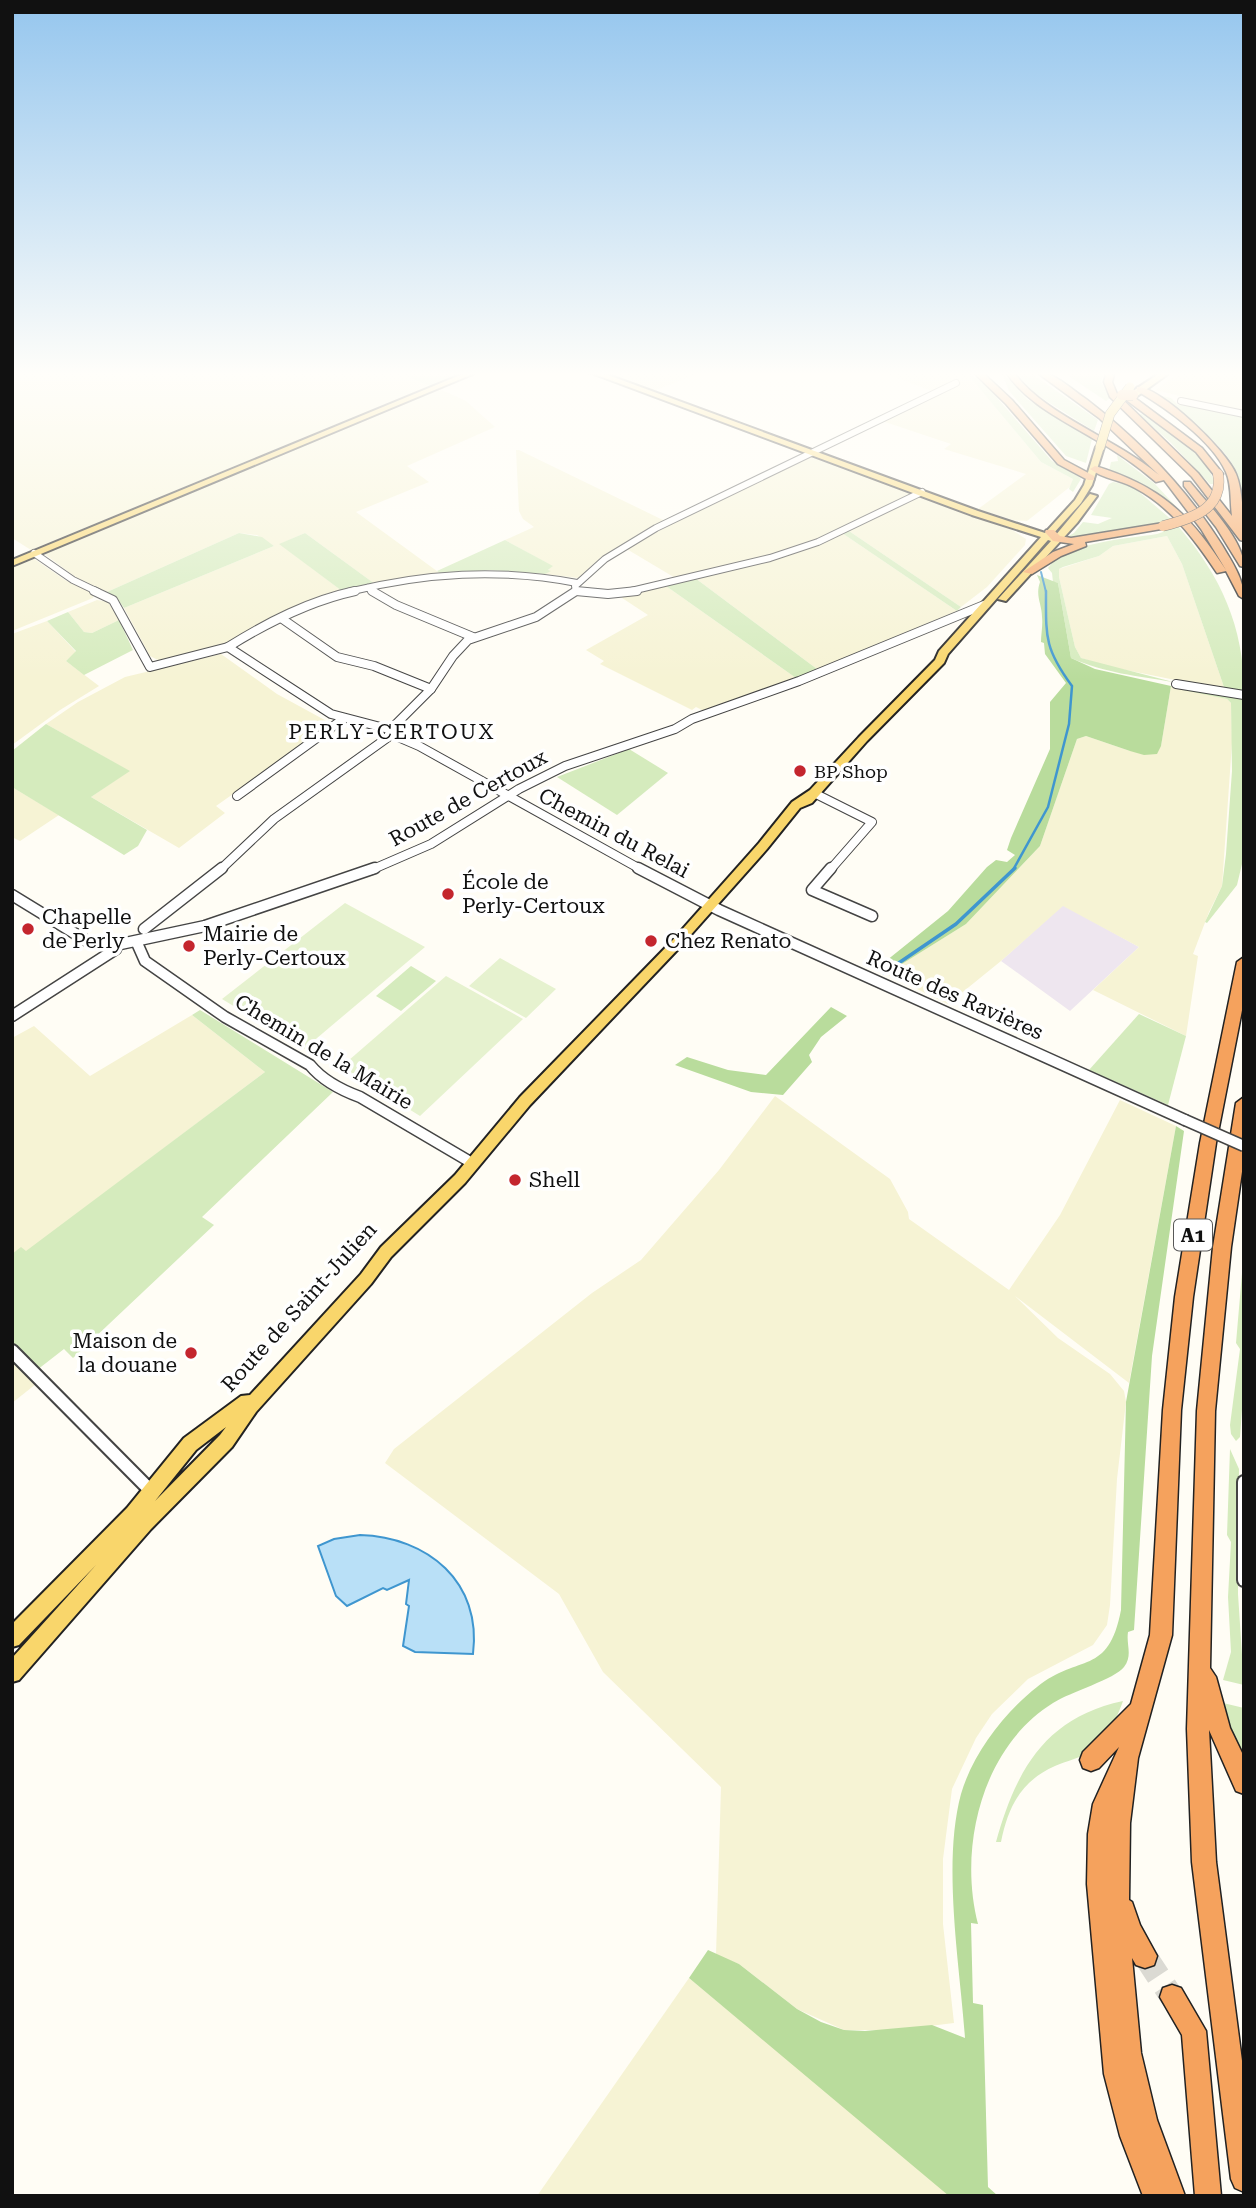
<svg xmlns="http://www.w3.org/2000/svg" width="1256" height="2208" viewBox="0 0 1256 2208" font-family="'Roboto Serif',serif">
  <rect width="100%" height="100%" fill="#fffdf5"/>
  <path fill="#eee6ef" d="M1063,905L1139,947L1070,1011L1001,961Z"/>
  <g fill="#f6f3d4">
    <path d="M12,371H394L430,386L31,550L12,538Z"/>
    <path d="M597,371H705L651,392Z"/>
    <path d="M879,371H965L1041,462L1073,479L1071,486L1027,521L1013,520L978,509L1026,474L944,449L951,444L879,420L937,393Z"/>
    <path d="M1187,371H1244V410L1241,412L1156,390L1172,377Z"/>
    <path d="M440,389L466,401L495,427L407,466L429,482L356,512L441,574L375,584L305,533L280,544L342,591L302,603L221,646L160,661L150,656L124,608L274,546L257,535L239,533L107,592L77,578L43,553Z"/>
    <path d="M516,450H519L665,521L600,558L578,578L545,574L552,566L505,540L534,527L523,519L519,511Z"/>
    <path d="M807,456L914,493L805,545L677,579L625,548Z"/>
    <path d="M923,495L1012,530L1026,539L1025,545L987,587L961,607L849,531Z"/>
    <path d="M842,533L957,611L817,669L695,578Z"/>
    <path d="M1167,536L1182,564L1225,690L1106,666L1081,658L1075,647L1059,577V569L1099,556L1113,546Z"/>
    <path d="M33,558L65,580L94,594L93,598L12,631V567Z"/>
    <path d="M666,586L796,678L704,711L696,707L692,710L600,664L604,661L586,650L648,615L619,596Z"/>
    <path d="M97,600L108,602L119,620L92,633L84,632L68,612Z"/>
    <path d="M47,621L76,652L66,661L99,686L60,710L12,745V634Z"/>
    <path d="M221,654L277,694L332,724L216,806L225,813L179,848L91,797L129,771L46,724L78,702L125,677Z"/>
    <path d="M1171,686L1227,699L1231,703L1232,743L1222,886L1209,912L1193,954L1198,956L1186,1036L1093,990L1139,947L1063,906L1001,961L948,1004L886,974L966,924L1040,846L1077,739L1086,736L1130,751L1161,746Z"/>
    <path d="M12,787L59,815L20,841L12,837Z"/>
    <path d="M192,1015L265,1072L26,1252L21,1248L12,1254V1038L34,1026L90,1076Z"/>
    <path d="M775,1096L890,1179L908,1212L909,1219L1009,1290L1060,1215L1120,1100L1176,1126L1129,1383L1015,1296L1058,1338L1110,1374L1124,1391L1126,1402L1117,1479L1110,1605L1107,1625L1093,1645L1028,1679L992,1714L976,1738L952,1789L943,1859V1924L954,2023L897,2030H844L797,2009L739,1964L716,1955L721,1787L603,1672L559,1594L385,1463L394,1449L592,1293L641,1260L719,1170Z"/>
    <path d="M12,1359L36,1384L12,1403Z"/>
    <path d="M689,1978L949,2193V2196H537Z"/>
  </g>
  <g fill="#d5ebbd">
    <path d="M394,371H468L430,386Z"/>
    <path d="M965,371L985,384L1052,461L1079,477L1081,479L1073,492L1069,489L1073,479L1041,462Z"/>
    <path d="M1001,371L1027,399L1092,439L1086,463L1066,456L1009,391Z"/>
    <path d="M1014,371H1028L1098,420L1094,431L1037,395Z"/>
    <path d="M1061,371H1104L1101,382L1110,398L1106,401Z"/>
    <path d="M1157,395L1171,398L1178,405L1192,404L1244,416V517C1238,502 1242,487 1237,473C1225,443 1182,415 1157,395Z"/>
    <path d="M1138,414H1142C1167,432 1206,452 1215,484H1210L1170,442Z"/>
    <path d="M1117,455L1155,484L1183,514L1180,516L1109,471L1111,462L1118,461Z"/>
    <path d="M1113,482L1132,486L1173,521L1077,538H1065L1074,533L1083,522L1098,524L1112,518L1091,515L1109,484Z"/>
    <path d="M1178,526C1221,576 1244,627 1244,692L1225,690L1182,564L1167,536L1113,546L1099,556L1063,567L1059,569V577L1075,647L1081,658L1173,682C1137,676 1105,673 1071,658L1058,583L1053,582L1052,573L1048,568C1065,542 1127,539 1157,534L1163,532L1162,529Z"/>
    <path d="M849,531L961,607L957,611L842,533Z"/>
    <path d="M239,533L262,537L274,546L124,608L117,598L107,592Z"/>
    <path d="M305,533L375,584L342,591L279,544Z"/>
    <path d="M505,540L553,566L548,570L551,571L545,574L490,570L441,574L437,571Z"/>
    <path d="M695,578L817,669L796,678L666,586Z"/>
    <path d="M68,612L84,632L92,633L119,620L133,650L84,675L66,661L76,651L47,621Z"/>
    <path d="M1187,688L1244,699L1242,864L1237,885L1207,923L1205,922L1222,886L1226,854L1232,771L1231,703L1227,699L1183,690Z"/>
    <path d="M46,724L130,771L91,797L147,830L138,846L124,855L12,787V751Z"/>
    <path d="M629,749L668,773L617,815L557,777Z"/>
    <path d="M411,966L436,981L401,1011L376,996Z"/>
    <path d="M200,1010L333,1092L202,1217L214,1225L73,1358L64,1349L37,1370L12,1345V1254L21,1247L26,1251L265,1072L192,1015Z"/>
    <path d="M1139,1014L1186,1036L1168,1105L1089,1070Z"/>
    <path d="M1244,1250V1382L1240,1437L1236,1441L1231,1434L1230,1425L1240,1349L1236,1343Z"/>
    <path d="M1230,1449L1239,1469L1238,1594L1244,1685L1223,1680L1231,1652L1228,1597L1231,1542L1227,1535Z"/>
    <path d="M1123,1701C1117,1718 1107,1740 1091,1751C1081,1758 1066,1761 1055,1766C1021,1781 1008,1807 1001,1842H996C1016,1771 1044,1718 1123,1701Z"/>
    <path d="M1219,1702L1244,1708V1762Z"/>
  </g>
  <g fill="#b9dc9c">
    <path d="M1037,575L1058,583L1071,658L1095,669L1171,686L1161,746L1157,754L1144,755L1130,751L1086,736L1077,739L1040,846L966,924L886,974L876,969L948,911L987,867L996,860L1007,862L1015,855L1007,850L1011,838L1050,749V702L1066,683L1045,654L1044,643L1041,642C1041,634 1043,625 1042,617C1042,604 1035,596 1040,582Z"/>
    <path d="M831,1007L847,1016L821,1037L809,1055L812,1062L783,1095L751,1092L675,1065L687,1057L728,1070L766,1075Z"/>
    <path d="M1176,1126L1184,1131L1152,1356L1134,1630L1128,1632C1126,1645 1133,1655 1124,1667C1115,1679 1070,1692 1053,1703C982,1747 958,1847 978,1924L971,1923L973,2003L983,2005L988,2187L998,2196H949L689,1978L708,1950L739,1964L797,2009L821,2022L844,2030L865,2031L932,2025L965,2038C960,1966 942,1864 961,1794C973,1753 1004,1713 1037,1687C1079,1653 1108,1677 1121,1610L1126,1402Z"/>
  </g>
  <g fill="#e6f2cf">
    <path d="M345,903L425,947L304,1049L222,999Z"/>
    <path d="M500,958L556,989L526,1018L469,986Z"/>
    <path d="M446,976L523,1019L420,1116L341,1067Z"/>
  </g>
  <path fill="#b9e0f7" stroke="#3f96cf" stroke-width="2" d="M360,1535C428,1537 482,1582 473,1654L415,1652L403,1646L409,1606L406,1604L409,1580L387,1590L383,1588L347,1606L336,1596L318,1546L334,1539Z"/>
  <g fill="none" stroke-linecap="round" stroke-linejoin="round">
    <path stroke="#3f96cf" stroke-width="2" d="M1041,572L1046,592"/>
    <path stroke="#3f96cf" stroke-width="2.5" d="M1013,870L1048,807L1069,724L1072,686C1044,648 1046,636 1046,591"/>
    <path stroke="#3f96cf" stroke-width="3.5" d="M884,973L956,924L1015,868"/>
    <path stroke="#dbdad3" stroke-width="24" stroke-dasharray="24 12" stroke-linecap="butt" d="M1145,1956L1172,1997"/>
    <defs>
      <g id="minor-far3">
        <path d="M1181,401L1244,414"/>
        <path d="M34,553L73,580L98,592"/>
        <path d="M368,588L375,592"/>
        <path d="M576,591L575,586L605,559L656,528L956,383"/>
        <path d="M576,591L591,592"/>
        <path d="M348,592C425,573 499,568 577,583"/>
        <path d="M627,592L770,558L818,542L922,492"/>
      </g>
      <g id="minor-far2">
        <path d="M94,591L113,600L150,667L228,647L331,714L392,730"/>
        <path d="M372,591L396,605L473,637"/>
        <path d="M576,591L608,594L637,591"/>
        <path d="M281,618L337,657L374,666L431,689"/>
        <path d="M228,647C268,622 309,601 355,591"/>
        <path d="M1176,684L1244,695"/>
        <path d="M391,734L419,746L642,870"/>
        <path d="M814,793L872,822L830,870"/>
        <path d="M237,796L343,719"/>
        <path d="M220,870L274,819L387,738L393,727L431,689L453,656L468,640L536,617L576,591"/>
        <path d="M371,870L431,844L519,789L565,766L675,729L692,719L799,681L984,605"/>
      </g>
      <g id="minor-far1">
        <path d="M638,868L719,910L1185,1120"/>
        <path d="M831,868L812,890L872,916"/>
        <path d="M12,895L92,944L116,945L205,926L375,868"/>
        <path d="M144,929L222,868"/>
        <path d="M137,943L145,961L225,1017L310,1065C323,1081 341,1090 360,1097L467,1160"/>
        <path d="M12,1016L116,949"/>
      </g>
      <g id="minor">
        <path d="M12,1351L150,1490"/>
        <path d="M1244,1482V1580"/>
      </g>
      <g id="major">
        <path d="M470,371H480L12,566V560Z"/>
        <path d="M586,371H597L978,511L1045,533L1075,500L1084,485L1096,447L1100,445L1104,447L1092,485L1081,503L1052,535L1055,536L1090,494L1097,496L1077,523L1006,601L998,599L1051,541L1048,540L948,654L944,663L867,741L812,803L800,808L767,849L679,948L530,1105L465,1183L391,1257L371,1284L256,1412L232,1447L151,1529L19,1680L12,1682V1658L96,1565L19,1645L12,1647V1624L127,1508L184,1438L241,1396L250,1395L361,1274L381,1247L455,1175L520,1097L671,942L759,843L792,802L810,790L859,737L935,660L939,651L1041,537L972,515ZM226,1427L220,1435L155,1501L196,1450Z"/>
        <path d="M1163,371H1172L1136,397H1130V393Z"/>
      </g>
      <g id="highway">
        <path d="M972,371H981L1012,400L1064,460L1094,476V480H1088L1058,464L1006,404Z"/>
        <path d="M1005,371H1013C1043,415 1116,438 1159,475L1099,418L1035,371C1053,371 1071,389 1086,399C1139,440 1186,488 1222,545C1232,562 1244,579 1244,599L1239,596L1226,571L1217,573C1195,540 1171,507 1135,488C1121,480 1103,479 1090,469L1095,466C1160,486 1189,513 1226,570L1201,529L1164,480L1156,482C1136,465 1116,451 1094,439C1061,419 1027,404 1005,371Z"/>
        <path d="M1107,371H1115L1112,382L1117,394L1198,473L1232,516C1230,502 1232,486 1226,472C1212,440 1166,408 1137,391V387C1160,386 1227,451 1236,474C1243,491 1244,525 1244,541L1240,540L1192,477L1110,397L1104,382Z"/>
        <path d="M1125,395H1131L1202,448L1223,474L1221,476H1215L1196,452L1125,399Z"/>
        <path d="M1184,482H1190C1207,503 1244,540 1244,567L1240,566L1216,527L1184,486Z"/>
        <path d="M1163,523L1167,524V528L1085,542L1086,546L1061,556L1032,574L1023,572L1053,552L1074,544L1053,541L1045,532L1046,530H1054L1060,536L1071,538Z"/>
        <path d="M1244,957V1000L1216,1143L1193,1297L1181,1410L1172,1635L1138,1758L1130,1823L1129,1900L1132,1902L1140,1925L1157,1956L1154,1965L1145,1968L1136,1965L1132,1958L1141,2053L1157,2120L1185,2196H1143L1120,2136L1104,2074L1087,1884L1088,1834L1093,1804L1119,1747L1099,1768L1091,1771L1083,1768L1080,1760L1083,1752L1131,1704L1150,1635L1163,1410L1175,1297L1200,1143L1237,962Z"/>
        <path d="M1244,1097V1158L1231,1247L1215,1411L1210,1668L1216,1677L1230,1728L1244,1757V1794L1236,1791L1209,1730L1216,1862L1244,2076V2192L1235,2188L1231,2179L1192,1862L1187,1729L1197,1411L1213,1247L1236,1103Z"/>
        <path d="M1172,1985L1181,1988L1206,2031L1221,2196H1195L1182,2035L1160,1997L1163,1988Z"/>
      </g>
    </defs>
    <use href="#minor-far3" stroke="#444" stroke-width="8"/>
    <use href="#minor-far2" stroke="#444" stroke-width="10"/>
    <use href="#minor-far1" stroke="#444" stroke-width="13"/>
    <use href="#minor" stroke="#444" stroke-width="16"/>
    <use href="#major" stroke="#222" stroke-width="4"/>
    <use href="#highway" stroke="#222" stroke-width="3"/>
    <use href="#minor-far3" stroke="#fff" stroke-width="6"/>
    <use href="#minor-far2" stroke="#fff" stroke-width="8"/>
    <use href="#minor-far1" stroke="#fff" stroke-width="10"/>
    <use href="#minor" stroke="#fff" stroke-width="12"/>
    <use href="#major" fill="#f9d66b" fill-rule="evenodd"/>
    <use href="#highway" fill="#f5a25d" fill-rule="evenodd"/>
    <defs>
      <path id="minor-bridge" d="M1185,1120L1244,1146"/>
      <path id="major-bridge" d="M1100,447L1110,414L1130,387"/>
      <g id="highway-bridge">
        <path d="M1122,395H1133"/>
        <path d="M1163,526C1191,519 1224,509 1218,474"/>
      </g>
    </defs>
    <use href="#minor-bridge" stroke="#444" stroke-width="13" stroke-linecap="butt"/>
    <use href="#major-bridge" stroke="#222" stroke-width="10" stroke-linecap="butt"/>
    <use href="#highway-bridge" stroke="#222" stroke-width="11" stroke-linecap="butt"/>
    <use href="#minor-bridge" stroke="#fff" stroke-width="10"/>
    <use href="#major-bridge" stroke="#f9d66b" stroke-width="9"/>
    <use href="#highway-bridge" stroke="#f5a25d" stroke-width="10"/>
  </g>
  <linearGradient id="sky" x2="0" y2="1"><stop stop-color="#95c6ee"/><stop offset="0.55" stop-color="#fffefa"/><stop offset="1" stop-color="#fffefa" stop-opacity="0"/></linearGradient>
  <rect width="1256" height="680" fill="url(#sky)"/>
  <g fill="#c4262e" stroke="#fff" stroke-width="2.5">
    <circle cx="800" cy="771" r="7"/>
    <circle cx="448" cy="894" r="7"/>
    <circle cx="28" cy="929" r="7"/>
    <circle cx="651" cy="941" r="7"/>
    <circle cx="189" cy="946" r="7"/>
    <circle cx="515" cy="1180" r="7"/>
    <circle cx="191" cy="1353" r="7"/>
  </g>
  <g text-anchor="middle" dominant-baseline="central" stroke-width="7" stroke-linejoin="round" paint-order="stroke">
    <g font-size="18" fill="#111" stroke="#fff" text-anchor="start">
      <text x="814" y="771">BP Shop</text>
    </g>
    <rect fill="#fff" stroke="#585858" stroke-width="2" x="1174" y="1219.5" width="38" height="31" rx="5"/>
    <g font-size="19" font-weight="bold" fill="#111">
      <text x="1193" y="1235">A1</text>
    </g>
    <g font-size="21" letter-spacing="2" fill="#111" stroke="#fff">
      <text x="392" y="732">PERLY-CERTOUX</text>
    </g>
    <g font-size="21" fill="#111" stroke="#fff">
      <text transform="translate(468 798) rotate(-29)">Route de Certoux</text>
      <text transform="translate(614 833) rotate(28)">Chemin du Relai</text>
      <text transform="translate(955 995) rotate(24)">Route des Ravières</text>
      <text transform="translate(324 1052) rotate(31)">Chemin de la Mairie</text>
      <text transform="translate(299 1307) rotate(-48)">Route de Saint-Julien</text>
    </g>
    <g font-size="21" fill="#111" stroke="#fff" text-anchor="start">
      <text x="462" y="882">École de<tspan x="462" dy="24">Perly-Certoux</tspan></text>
      <text x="42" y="917">Chapelle<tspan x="42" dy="24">de Perly</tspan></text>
      <text x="203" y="934">Mairie de<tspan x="203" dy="24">Perly-Certoux</tspan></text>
      <text x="665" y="941">Chez Renato</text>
      <text x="529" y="1180">Shell</text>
      <text x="177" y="1341" text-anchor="end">Maison de<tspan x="177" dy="24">la douane</tspan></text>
    </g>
  </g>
  <rect width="1256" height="2208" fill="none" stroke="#111111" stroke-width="28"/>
</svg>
